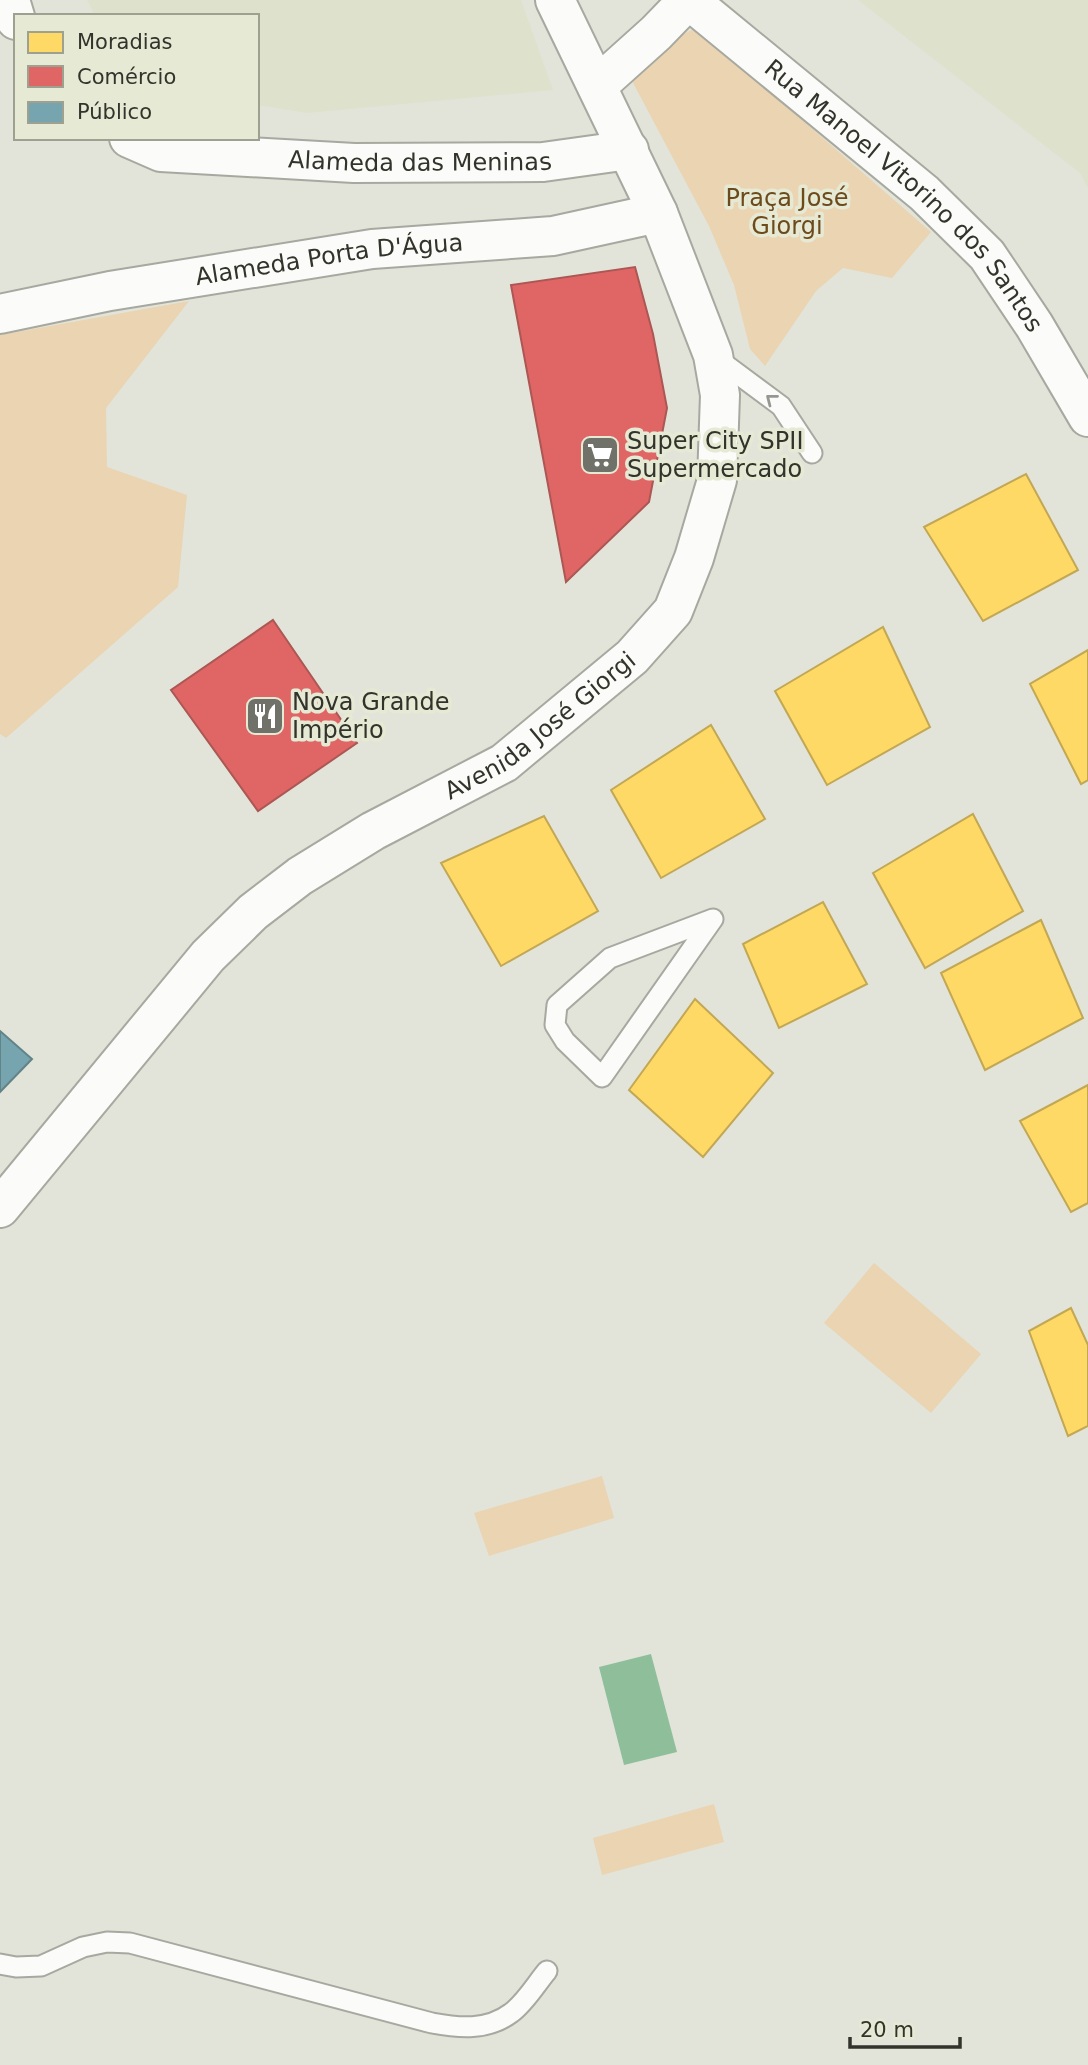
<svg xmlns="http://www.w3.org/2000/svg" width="1088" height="2065" viewBox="0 0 1088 2065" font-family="'DejaVu Sans',sans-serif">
  <rect width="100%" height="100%" fill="#e2e4d9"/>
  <g fill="#dee1cc">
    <path d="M87,0H521L553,90L307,113L257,105V16H95Z"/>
    <path d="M858,0H1088V188L1080,173Z"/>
  </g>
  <g fill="#ead4b2">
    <path d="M696,28L931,232L892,278L843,268L816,291L765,366L750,349L734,285L709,226L631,79L634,57Z"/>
    <path d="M189,301L106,408L107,467L187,495L178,587L6,738L0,734V335Z"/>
    <path d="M874,1263L981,1354L931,1413L824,1323Z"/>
    <path d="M602,1476L614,1518L489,1556L474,1513Z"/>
    <path d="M714,1804L724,1842L602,1875L593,1838Z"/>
  </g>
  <path fill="#8ebf9a" d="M651,1654L677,1752L624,1765L599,1667Z"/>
  <g fill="#ffd966" stroke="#c2a754" stroke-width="2">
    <path d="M1026,474L1078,570L983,621L924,527Z"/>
    <path d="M883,627L930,727L827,785L775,691Z"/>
    <path d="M1088,650V780L1081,784L1030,684Z"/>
    <path d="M711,725L765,819L661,878L611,790Z"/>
    <path d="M973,814L1023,911L925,968L873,873Z"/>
    <path d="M544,816L598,911L501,966L441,863Z"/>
    <path d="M823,902L867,984L779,1028L743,944Z"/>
    <path d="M1041,920L1083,1018L985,1070L941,973Z"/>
    <path d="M695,999L773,1073L703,1157L629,1090Z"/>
    <path d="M1088,1085V1203L1071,1212L1020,1121Z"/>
    <path d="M1071,1308L1088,1345V1426L1068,1436L1029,1331Z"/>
  </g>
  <g fill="#e06666" stroke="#ac5754" stroke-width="2">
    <path d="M635,267L653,334L667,408L649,502L566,582L511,285Z"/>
    <path d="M273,620L357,743L258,811L171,690Z"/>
  </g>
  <path fill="#76a5af" stroke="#628387" stroke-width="2" d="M0,1031L32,1059L0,1092Z"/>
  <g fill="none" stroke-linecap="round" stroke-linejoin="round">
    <defs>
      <g id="service">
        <path d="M715,357L781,406L812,453"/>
        <path d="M713,919L602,1077L565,1041L555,1025L557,1005L610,958Z"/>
        <path d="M0,1964L16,1967L41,1966L83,1947L107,1942L130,1943L432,2023C459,2028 487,2031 511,2013C525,2003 536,1984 547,1971"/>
      </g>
      <g id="minor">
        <path d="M10,0L16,20"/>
        <path id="s1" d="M689,0L924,193L987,255L1034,325L1088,417"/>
        <path d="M597,86L656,33L688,0"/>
        <path id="s2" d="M129,138L161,152L354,163L543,162L629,150"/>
        <path id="s3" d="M0,314L110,291L372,249L553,236L658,213"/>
      </g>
      <g id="tertiary">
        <path id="s4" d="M0,1208L208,956L253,912L300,876L373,831L504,763L632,657L673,611L694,558L717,480L720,395L713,355L658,213L555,0"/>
      </g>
    </defs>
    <use href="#service" stroke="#a7a89f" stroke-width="23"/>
    <use href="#minor" stroke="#a7a89f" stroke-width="42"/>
    <use href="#tertiary" stroke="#a7a89f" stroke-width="42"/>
    <use href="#service" stroke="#fbfbf9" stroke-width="19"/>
    <use href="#minor" stroke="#fbfbf9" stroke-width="38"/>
    <use href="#tertiary" stroke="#fbfbf9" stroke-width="38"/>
  </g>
  <defs><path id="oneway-chevron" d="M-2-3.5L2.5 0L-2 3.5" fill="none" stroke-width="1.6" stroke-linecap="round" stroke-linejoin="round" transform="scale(1.75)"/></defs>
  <use stroke="#969792" href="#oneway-chevron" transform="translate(771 399) rotate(-142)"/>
  <defs>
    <symbol id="supermarket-square" viewBox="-11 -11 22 22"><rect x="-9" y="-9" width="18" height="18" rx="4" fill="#707168" stroke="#e6e9d4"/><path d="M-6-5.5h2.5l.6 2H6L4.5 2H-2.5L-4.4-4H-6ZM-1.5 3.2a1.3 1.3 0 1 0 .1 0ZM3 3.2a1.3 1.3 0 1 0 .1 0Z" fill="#fff"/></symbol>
    <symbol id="restaurant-square" viewBox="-11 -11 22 22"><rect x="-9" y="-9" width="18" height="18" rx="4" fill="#707168" stroke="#e6e9d4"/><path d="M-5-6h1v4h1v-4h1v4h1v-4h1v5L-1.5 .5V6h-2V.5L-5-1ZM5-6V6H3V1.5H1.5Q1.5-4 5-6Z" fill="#fff"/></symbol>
  </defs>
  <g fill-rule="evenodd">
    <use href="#supermarket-square" x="578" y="433" width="44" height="44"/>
    <use href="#restaurant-square" x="243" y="694" width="44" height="44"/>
  </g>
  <g text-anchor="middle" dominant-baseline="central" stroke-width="7" stroke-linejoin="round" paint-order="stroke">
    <g font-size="24" fill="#32332b" stroke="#e6e9d4">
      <text stroke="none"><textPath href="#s2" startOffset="294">Alameda das Meninas</textPath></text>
      <text stroke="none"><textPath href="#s1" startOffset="292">Rua Manoel Vitorino dos Santos</textPath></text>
      <text stroke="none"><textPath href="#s3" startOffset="334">Alameda Porta D'Água</textPath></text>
      <text stroke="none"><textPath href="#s4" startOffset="733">Avenida José Giorgi</textPath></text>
    </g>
    <g font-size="24" fill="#6d4a1b" stroke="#e6e9d4">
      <text x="787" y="198">Praça José<tspan x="787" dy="28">Giorgi</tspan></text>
    </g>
    <g font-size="24" fill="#32332b" stroke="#e6e9d4" text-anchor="start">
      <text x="627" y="441">Super City SPII<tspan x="627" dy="28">Supermercado</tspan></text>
      <text x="292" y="702">Nova Grande<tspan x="292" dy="28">Império</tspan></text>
    </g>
  </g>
  <rect x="14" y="14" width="245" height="126" fill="#e6e9d4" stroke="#9ea090" stroke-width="2"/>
  <rect x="28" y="32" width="35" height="21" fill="#ffd966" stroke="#9ea090" stroke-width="2"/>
  <text x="77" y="49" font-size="21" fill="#32332b">Moradias</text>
  <rect x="28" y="66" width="35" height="21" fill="#e06666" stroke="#9ea090" stroke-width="2"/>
  <text x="77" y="84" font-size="21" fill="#32332b">Comércio</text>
  <rect x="28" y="102" width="35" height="21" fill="#76a5af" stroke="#9ea090" stroke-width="2"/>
  <text x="77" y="119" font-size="21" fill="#32332b">Público</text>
  <path d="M850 2037v10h110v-10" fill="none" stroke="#32332b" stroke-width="3.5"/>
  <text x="860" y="2037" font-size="21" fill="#32332b" stroke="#e6e9d4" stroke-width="5" paint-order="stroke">20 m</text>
</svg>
